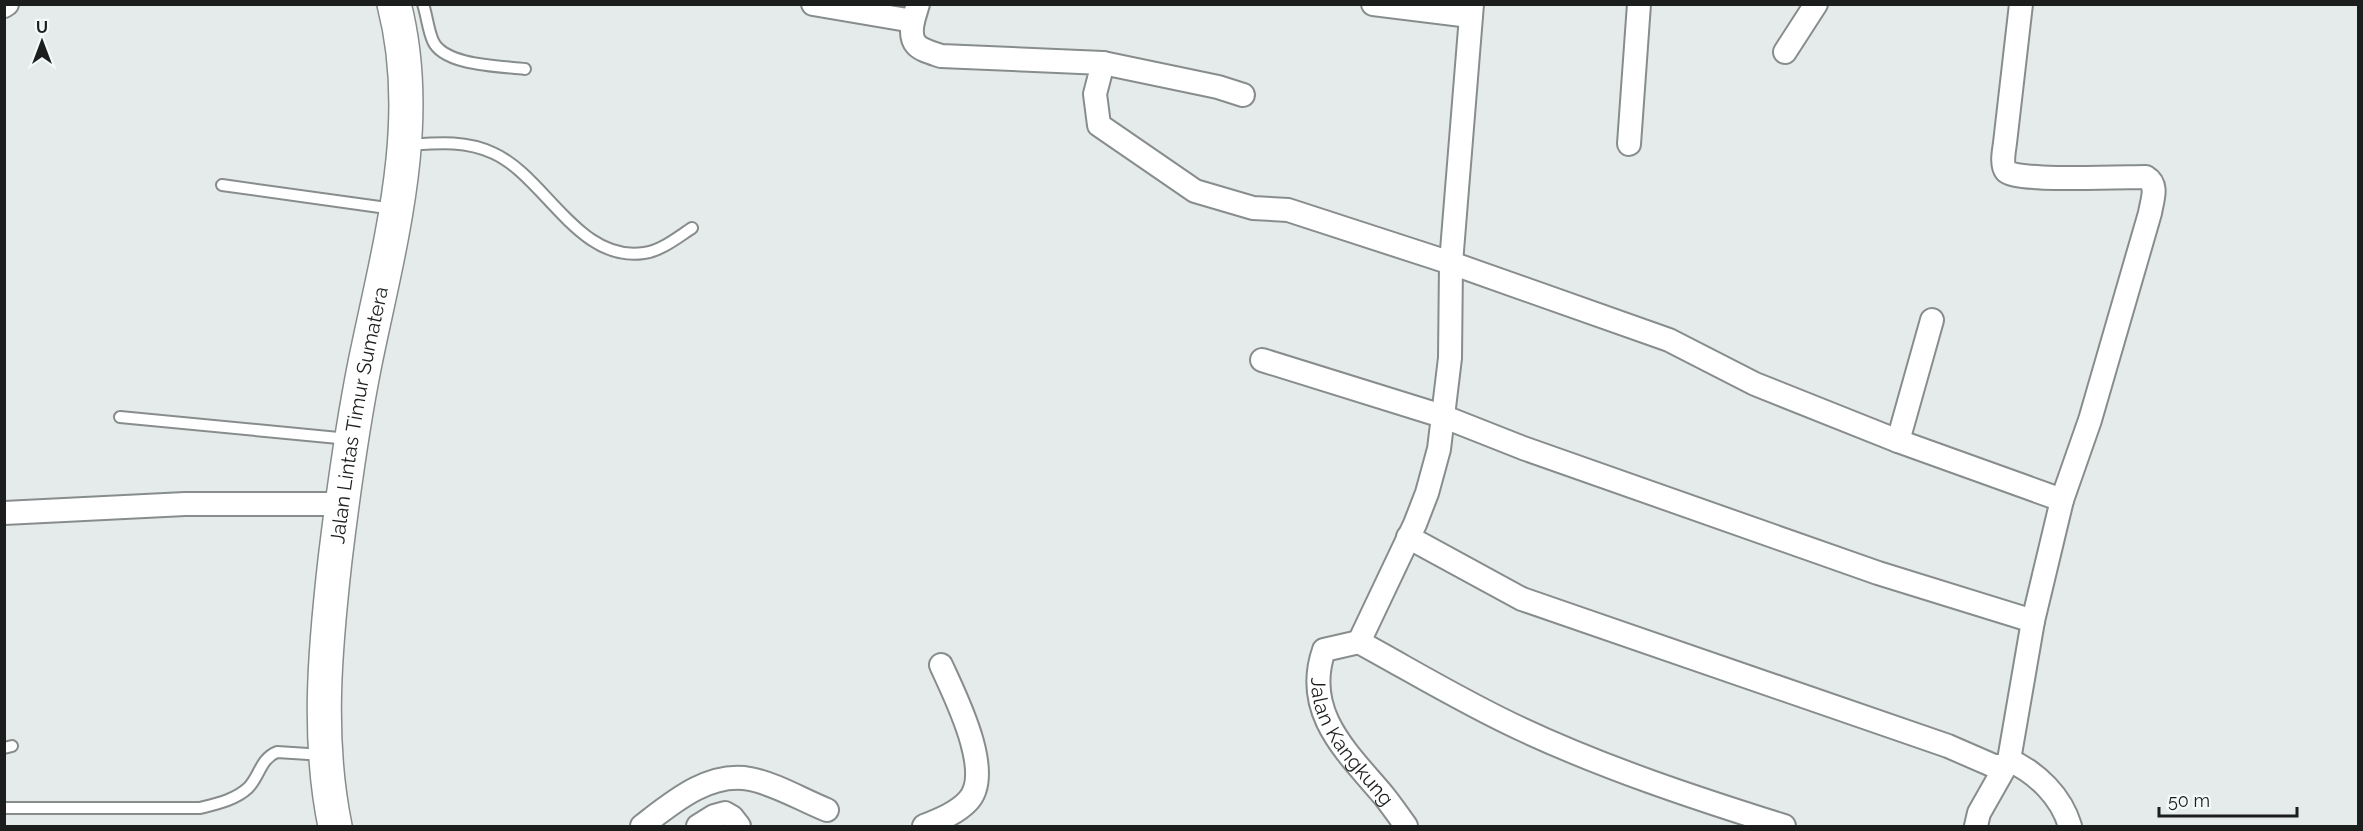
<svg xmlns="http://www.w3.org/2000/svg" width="2363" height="831" viewBox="0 0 2363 831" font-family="Raleway,sans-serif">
  <rect width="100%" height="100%" fill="#e5ebea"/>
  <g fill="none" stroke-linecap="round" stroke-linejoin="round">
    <defs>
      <g id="service">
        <path d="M423,4C427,16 428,30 433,41C444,66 501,66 525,69"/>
        <path d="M408,145C437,143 465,140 493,153C545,176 578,263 644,253C661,251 678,237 692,228"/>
        <path d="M222,185L394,209"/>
        <path d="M120,417L349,439"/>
        <path d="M4,748L12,746"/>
        <path d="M4,808H200C216,804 235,800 248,788C260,776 260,759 277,752L324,755"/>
      </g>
      <g id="minor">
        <path d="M813,4L913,21L918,4"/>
        <path d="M1373,4L1470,16"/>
        <path d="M4,6L7,4"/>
        <path d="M913,21C908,47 920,49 941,56L1103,63L1095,94L1099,125L1195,191L1253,208L1288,210L1451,263L1669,340L1755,384L1898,441L2062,500"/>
        <path d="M1785,52L1816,4"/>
        <path d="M1103,63L1218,87L1243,95"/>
        <path d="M1629,144L1639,4"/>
        <path d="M1262,360L1442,416L1523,448L1878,573L2033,621"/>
        <path d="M1898,441L1932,320"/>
        <path d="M4,513L185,504H342"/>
        <path d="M1408,537L1522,599L1948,746L1994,766H2005"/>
        <path d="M1359,642L1415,524L1427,493L1439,449L1450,358L1451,263L1472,4"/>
        <path d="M1359,642C1412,671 1465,703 1519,728C1604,768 1695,798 1784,826"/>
        <path id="s1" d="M1359,642L1324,650C1302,713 1348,753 1384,796C1392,806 1399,816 1406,826"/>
        <path d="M2009,760C2037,773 2061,796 2070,826"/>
        <path d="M642,826C672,803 709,771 750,779C776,784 802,800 827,810"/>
        <path d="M698,826L714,816L725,813L732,817L739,826"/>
        <path d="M924,826C939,820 957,813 968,801C995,773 954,694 941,665"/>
        <path d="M1976,826L1979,813L2009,760L2033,621L2062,500L2090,420L2150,213C2152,200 2159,185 2146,177C2127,177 2014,182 2006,171C2001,164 2004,151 2005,143L2021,4"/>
      </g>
      <g id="trunk">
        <path id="s2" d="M335,826C317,738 325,649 335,560C343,494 352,428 365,363C389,246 425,123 394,4"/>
      </g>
    </defs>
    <use href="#service" stroke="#878d8c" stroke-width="14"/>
    <use href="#minor" stroke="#878d8c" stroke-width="26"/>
    <use href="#trunk" stroke="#878d8c" stroke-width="36"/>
    <use href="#service" stroke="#fff" stroke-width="10"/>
    <use href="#minor" stroke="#fff" stroke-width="22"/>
    <use href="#trunk" stroke="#fff" stroke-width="33"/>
  </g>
  <g text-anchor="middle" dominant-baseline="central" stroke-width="4.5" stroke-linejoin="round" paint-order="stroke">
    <g font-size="20" fill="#1c1e1e" stroke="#f2f9f8">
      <text stroke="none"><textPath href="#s2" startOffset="414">Jalan Lintas Timur Sumatera</textPath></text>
      <text stroke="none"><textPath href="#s1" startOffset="138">Jalan Kangkung</textPath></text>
    </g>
  </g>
  <rect width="2363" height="831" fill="none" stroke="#1c1e1e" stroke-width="12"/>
  <g transform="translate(42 42)" stroke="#f2f9f8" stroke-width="4.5" paint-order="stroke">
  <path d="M0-4.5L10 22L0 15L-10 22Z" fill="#1c1e1e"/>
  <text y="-9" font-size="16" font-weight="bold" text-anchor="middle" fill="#1c1e1e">U</text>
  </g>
  <path d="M2159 807v9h138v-9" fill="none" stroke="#1c1e1e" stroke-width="3"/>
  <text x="2168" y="807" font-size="18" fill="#1c1e1e" stroke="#f2f9f8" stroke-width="4.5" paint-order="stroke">50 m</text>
</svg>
